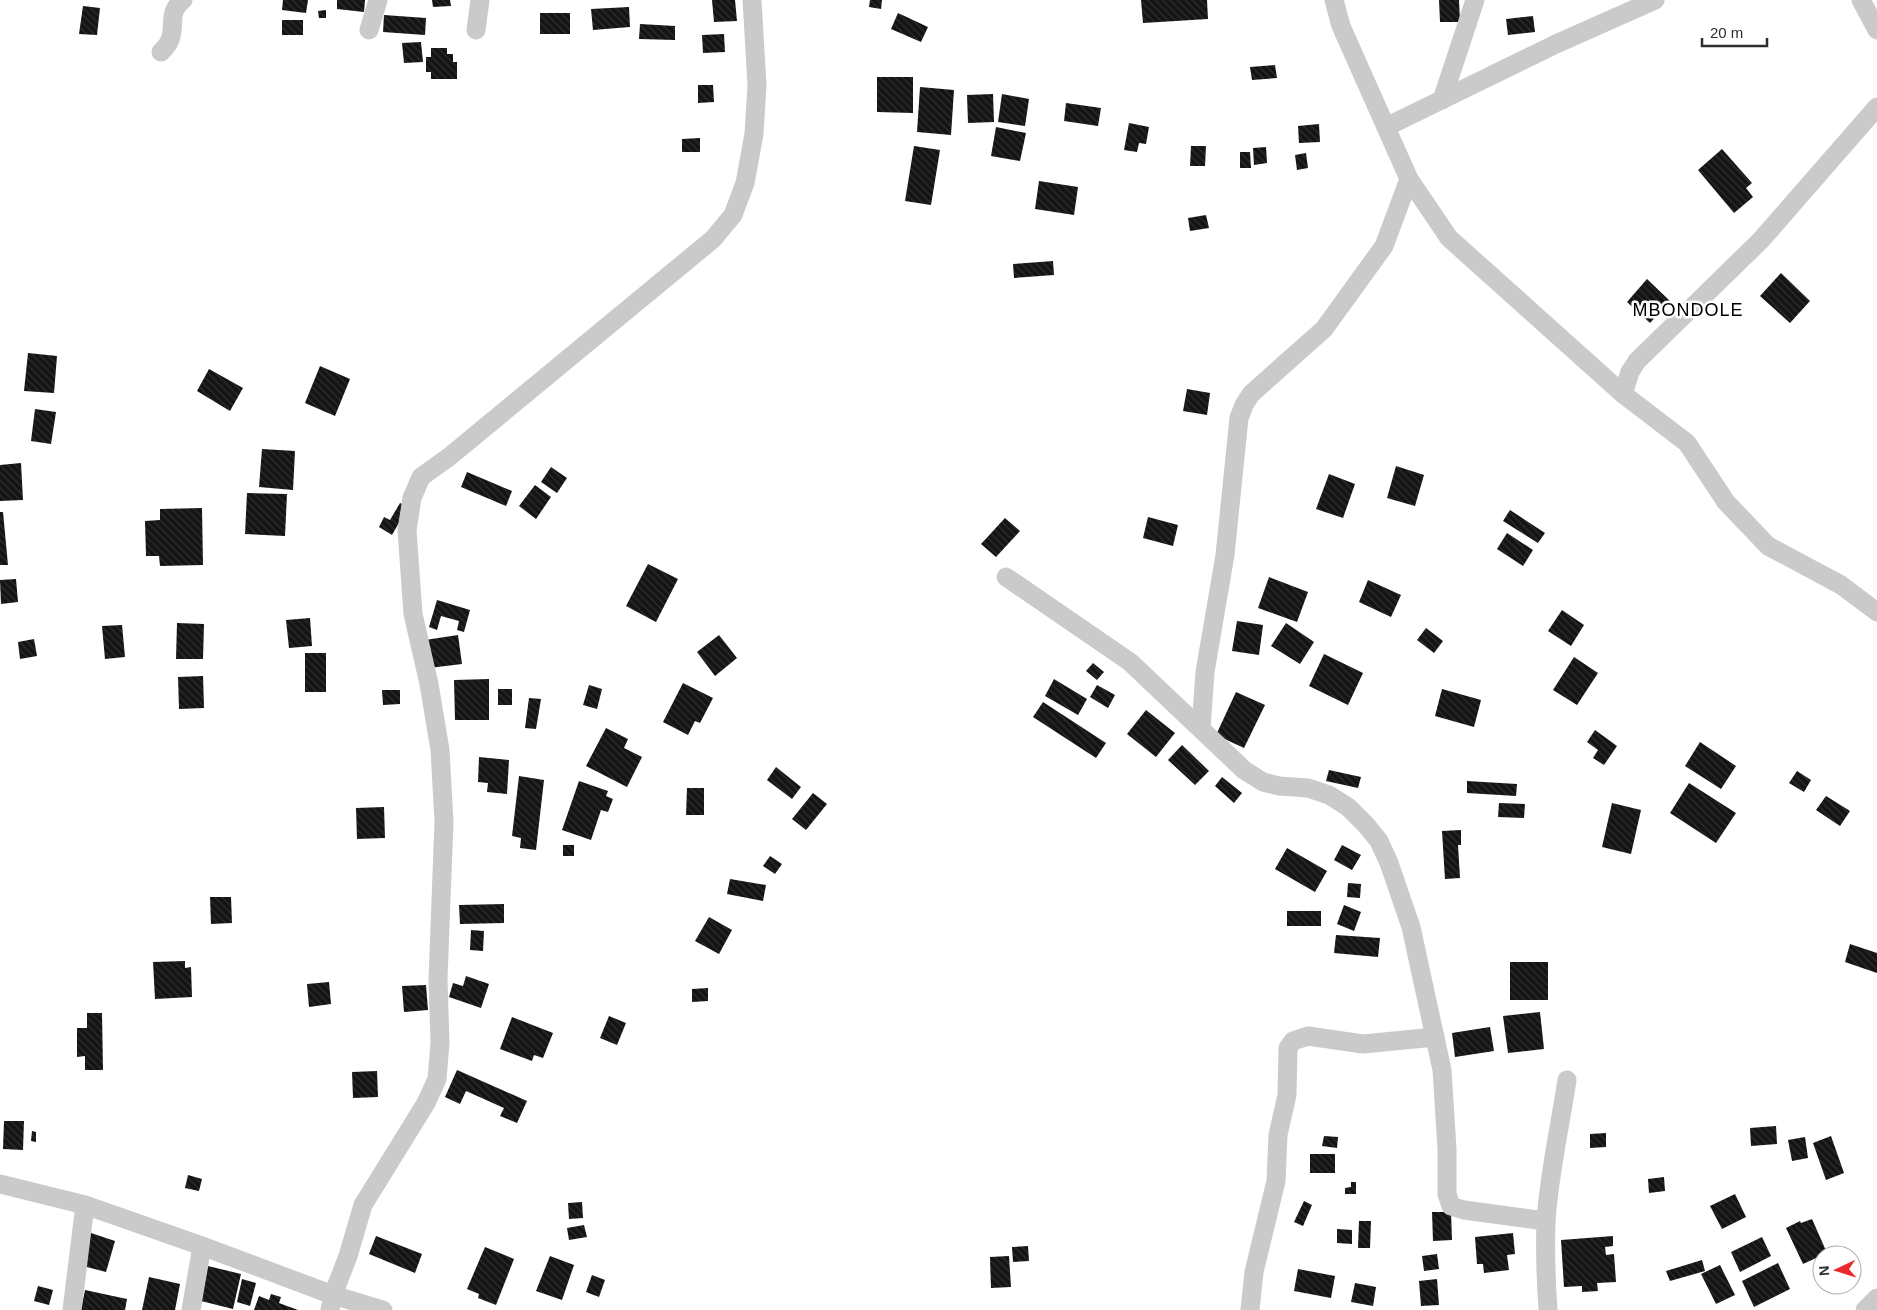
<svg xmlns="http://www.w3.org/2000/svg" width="1877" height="1310" viewBox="0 0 1877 1310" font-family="Helvetica,sans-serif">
  <defs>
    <pattern id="building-back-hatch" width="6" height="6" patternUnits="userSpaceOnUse" patternTransform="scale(1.25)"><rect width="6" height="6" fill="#141414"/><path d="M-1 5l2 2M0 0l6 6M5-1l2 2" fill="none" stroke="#2e2e2e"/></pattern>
  </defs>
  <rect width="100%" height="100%" fill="#fff"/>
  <g fill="url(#building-back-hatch)">
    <path d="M283,0H308L306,13L282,10Z"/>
    <path d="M337,0H365L364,12L337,9Z"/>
    <path d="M432,0H450L451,6L433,7Z"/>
    <path d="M712,0H735L737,21L714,22Z"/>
    <path d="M870,0H882L881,9L869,7Z"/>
    <path d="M1141,0H1207L1208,19L1143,23Z"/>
    <path d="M1439,0H1459L1460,22H1440Z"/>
    <path d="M83,6L100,8L97,35L79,34Z"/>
    <path d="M629,7L630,27L593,30L591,9Z"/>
    <path d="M326,10V18H319L318,11Z"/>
    <rect x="540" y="13" width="30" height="21"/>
    <path d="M898,13L928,27L921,42L891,29Z"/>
    <path d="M384,15L426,18L425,35L383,32Z"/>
    <path d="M1533,16L1535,32L1508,35L1506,19Z"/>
    <rect x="282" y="20" width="21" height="15"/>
    <path d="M640,24L675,26V40L639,39Z"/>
    <path d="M724,34L725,52L703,53L702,35Z"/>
    <path d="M421,42L423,62L404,63L402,43Z"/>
    <path d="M431,48H447V54H453V62H457V79H431V72H426V57H431Z"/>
    <path d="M1275,65L1277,78L1252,80L1250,67Z"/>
    <path d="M877,77H913V113L877,112Z"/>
    <path d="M698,85H713L714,102L698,103Z"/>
    <path d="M920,87L954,90L951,135L917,132Z"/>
    <path d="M993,94L994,122L968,123L967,95Z"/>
    <path d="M1002,94L1029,99L1025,126L998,122Z"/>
    <path d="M1066,103L1101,108L1098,126L1064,121Z"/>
    <path d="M1129,123L1149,127L1146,144L1139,143L1137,152L1124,150Z"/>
    <path d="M1319,124L1320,142L1299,143L1298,126Z"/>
    <path d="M996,127L1026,133L1020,161L991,156Z"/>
    <path d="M700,138V152H682V139Z"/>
    <path d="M914,146L940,150L931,205L905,201Z"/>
    <path d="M1191,146H1206L1205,166H1190Z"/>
    <path d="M1266,147L1267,163L1254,165L1253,148Z"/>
    <path d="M1722,149L1752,183L1746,188L1753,197L1734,213L1698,170Z"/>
    <path d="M1240,152H1250L1251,168H1240Z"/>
    <path d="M1306,153L1308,168L1297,170L1295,155Z"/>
    <path d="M1039,181L1078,187L1074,215L1035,209Z"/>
    <path d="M1206,215L1209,228L1190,231L1188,218Z"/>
    <path d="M1053,261L1054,275L1014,278L1013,264Z"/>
    <path d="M1781,273L1810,301L1790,323L1760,296Z"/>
    <path d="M1647,279L1670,301L1650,323L1627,302Z"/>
    <path d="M28,353L57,356L54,393L24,391Z"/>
    <path d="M320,366L350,379L335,416L305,403Z"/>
    <path d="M209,369L243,388L230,411L197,391Z"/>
    <path d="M1187,389L1210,393L1207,415L1183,411Z"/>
    <path d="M35,409L56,412L51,444L31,441Z"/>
    <path d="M262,449L295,451L293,490L259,487Z"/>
    <path d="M21,463L23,500L0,501V465Z"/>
    <path d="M1396,466L1424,475L1415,506L1387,498Z"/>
    <path d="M551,467L567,478L557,493L541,482Z"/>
    <path d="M467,472L512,491L506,506L461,487Z"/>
    <path d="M1329,474L1355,484L1343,518L1316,509Z"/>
    <path d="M535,485L551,497L536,519L519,506Z"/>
    <path d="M247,493L287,494L285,536L245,534Z"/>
    <path d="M400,503L408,507L392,535L379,527L384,517L390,520Z"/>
    <path d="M202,508L203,565L160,566L159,556H146L145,521L160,520V509Z"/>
    <path d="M1510,510L1545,533L1538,543L1503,521Z"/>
    <path d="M0,512H3L8,565H0Z"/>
    <path d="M1148,517L1178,525L1173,546L1143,538Z"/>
    <path d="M1005,518L1020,531L996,557L981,544Z"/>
    <path d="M1507,533L1533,550L1523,566L1497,549Z"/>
    <path d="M648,564L678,579L656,622L626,606Z"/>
    <path d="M1269,577L1308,592L1297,622L1258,608Z"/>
    <path d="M16,579L18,602L1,604L0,580Z"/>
    <path d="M1368,580L1401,595L1391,617L1359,602Z"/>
    <path d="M437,600L470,610L464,632L457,630L459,621L441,616L437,630L429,627Z"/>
    <path d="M1562,610L1584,625L1571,646L1548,631Z"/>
    <path d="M310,618L312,646L289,648L286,620Z"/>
    <path d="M1237,621L1263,625L1259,655L1232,651Z"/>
    <path d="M177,623L204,624L203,659H176Z"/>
    <path d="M1286,623L1314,642L1300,664L1271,646Z"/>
    <path d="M122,625L125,657L105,659L102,626Z"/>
    <path d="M1426,628L1443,641L1434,653L1417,640Z"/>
    <path d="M458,635L462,664L429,668L425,640Z"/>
    <path d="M719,635L737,658L715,676L697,652Z"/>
    <path d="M34,639L37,656L20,659L18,642Z"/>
    <rect x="305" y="653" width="21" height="39"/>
    <path d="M1324,654L1363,673L1348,705L1309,686Z"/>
    <path d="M1574,657L1598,673L1577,705L1553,690Z"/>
    <path d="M1093,663L1104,672L1097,680L1086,671Z"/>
    <path d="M203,676L204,708L179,709L178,677Z"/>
    <path d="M489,679V720H455L454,680Z"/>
    <path d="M1054,679L1087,699L1078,715L1045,696Z"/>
    <path d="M683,683L713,698L700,723L695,721L688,735L663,722Z"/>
    <path d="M589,685L602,689L597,709L583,705Z"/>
    <path d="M1097,685L1115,695L1108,708L1090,697Z"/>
    <rect x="498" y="689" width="14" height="16"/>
    <path d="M1442,689L1481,700L1474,727L1435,716Z"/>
    <path d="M382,690H400V704L383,705Z"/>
    <path d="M1236,692L1265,705L1244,748L1216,735Z"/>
    <path d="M529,698L541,699L536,729L525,728Z"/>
    <path d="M1043,702L1106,743L1096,758L1033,717Z"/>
    <path d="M1146,710L1175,733L1156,757L1127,734Z"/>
    <path d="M606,728L628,739L624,748L642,757L627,787L586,766Z"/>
    <path d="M1595,730L1617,746L1604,765L1593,758L1598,750L1587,742Z"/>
    <path d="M1700,742L1736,766L1721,789L1685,766Z"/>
    <path d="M1182,745L1209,771L1195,785L1168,760Z"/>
    <path d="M479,757L509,760L507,794L487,792L488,783L478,782Z"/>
    <path d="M776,767L801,787L792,799L767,780Z"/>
    <path d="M1329,770L1361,777L1358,788L1326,781Z"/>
    <path d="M1797,771L1811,780L1804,792L1789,783Z"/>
    <path d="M519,776L544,780L536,850L520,848L521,838L512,836Z"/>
    <path d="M1222,777L1242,793L1234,803L1215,786Z"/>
    <path d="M579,781L608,791L606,796L613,799L608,812L601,810L591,840L562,830Z"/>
    <path d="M1467,781L1517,784L1516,796L1467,793Z"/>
    <path d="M1689,783L1736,813L1716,843L1670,813Z"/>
    <path d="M687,788H704V815H686Z"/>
    <path d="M813,793L827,804L806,830L792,819Z"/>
    <path d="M1826,796L1850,811L1840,826L1816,810Z"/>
    <path d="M1499,803L1525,804L1524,818L1498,817Z"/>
    <path d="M1612,803L1641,810L1631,854L1602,847Z"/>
    <path d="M384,807L385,838L357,839L356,808Z"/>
    <path d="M1461,830V845H1458L1460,878L1445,879L1442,831Z"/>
    <rect x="563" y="845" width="11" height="11"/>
    <path d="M1342,845L1361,855L1352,870L1334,860Z"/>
    <path d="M1287,848L1327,871L1315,892L1275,869Z"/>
    <path d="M770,856L782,864L775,874L763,866Z"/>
    <path d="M730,879L766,885L763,901L727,894Z"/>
    <path d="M1348,883L1361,884L1360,898L1347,897Z"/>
    <path d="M210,897H231L232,923L211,924Z"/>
    <path d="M504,904V923L460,924L459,905Z"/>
    <path d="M1344,905L1361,912L1354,931L1337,924Z"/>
    <rect x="1287" y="911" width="34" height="15"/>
    <path d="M709,917L732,930L719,954L695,941Z"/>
    <path d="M471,930L484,931L483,951L470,950Z"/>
    <path d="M1336,935L1380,938L1378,957L1334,953Z"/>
    <path d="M1850,944L1877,953V973L1845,962Z"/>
    <path d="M185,961V968L191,967L192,997L155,999L153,962Z"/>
    <rect x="1510" y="962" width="38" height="38"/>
    <path d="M466,976L489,984L481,1008L449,997L453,983L463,986Z"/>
    <path d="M329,982L331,1004L309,1007L307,984Z"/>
    <path d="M426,985L428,1010L404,1012L402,986Z"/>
    <path d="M708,988V1001L692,1002V989Z"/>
    <path d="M1540,1012L1544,1049L1508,1053L1503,1016Z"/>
    <path d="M87,1013H102L103,1070H85V1056L77,1057V1028H87Z"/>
    <path d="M609,1016L626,1023L617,1045L600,1038Z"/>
    <path d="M512,1017L553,1033L543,1058L534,1055L532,1061L500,1049Z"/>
    <path d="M1490,1027L1494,1051L1455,1057L1452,1033Z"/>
    <path d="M457,1070L527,1101L517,1123L500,1116L504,1108L466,1091L460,1104L445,1097Z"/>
    <path d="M377,1071L378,1097L353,1098L352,1072Z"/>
    <path d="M4,1121H24L23,1150L3,1149Z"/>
    <path d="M1776,1126L1777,1144L1751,1146L1750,1128Z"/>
    <path d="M32,1131L36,1132V1142L31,1141Z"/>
    <path d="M1606,1133V1147L1590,1148V1134Z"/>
    <path d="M1324,1136L1338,1137L1337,1148L1322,1146Z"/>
    <path d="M1831,1136L1844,1173L1826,1180L1813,1143Z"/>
    <path d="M1805,1137L1808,1158L1792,1161L1788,1140Z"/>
    <rect x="1310" y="1154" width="25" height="19"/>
    <path d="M188,1175L202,1179L199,1191L185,1188Z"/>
    <path d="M1664,1177L1665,1191L1649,1193L1648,1179Z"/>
    <path d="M1351,1182H1356V1194H1345V1188L1351,1187Z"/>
    <path d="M1735,1194L1746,1217L1722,1229L1710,1206Z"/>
    <path d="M1304,1201L1312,1205L1303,1226L1294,1222Z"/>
    <path d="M582,1202L583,1218L569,1219L568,1203Z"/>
    <path d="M1432,1212H1451L1452,1240L1433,1241Z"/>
    <path d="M1812,1219L1827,1253L1803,1264L1786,1228L1800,1221L1801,1223Z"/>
    <path d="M1359,1221H1371L1370,1248H1358Z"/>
    <path d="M584,1225L587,1237L569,1240L567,1228Z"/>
    <path d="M1337,1229L1352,1230V1244L1337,1243Z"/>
    <path d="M91,1233L115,1241L106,1272L83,1266Z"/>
    <path d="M1513,1233L1515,1254L1507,1255L1509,1270L1484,1273L1483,1264H1477L1475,1237Z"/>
    <path d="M376,1236L422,1254L415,1273L369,1254Z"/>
    <path d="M1613,1236V1246L1605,1247L1606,1255L1614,1254L1616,1282L1597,1283L1598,1291L1582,1292V1286L1564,1287L1561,1240Z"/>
    <path d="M1762,1237L1771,1256L1740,1272L1731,1252Z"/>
    <path d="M1028,1246L1029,1261L1013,1262L1012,1247Z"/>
    <path d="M485,1247L514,1259L496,1305L478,1298L479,1294L467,1289Z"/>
    <path d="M1437,1254L1439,1269L1424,1271L1422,1256Z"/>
    <path d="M550,1256L574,1265L562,1300L536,1291Z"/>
    <path d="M1009,1256L1011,1287L991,1288L990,1257Z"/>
    <path d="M1702,1260L1705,1271L1670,1281L1666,1271Z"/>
    <path d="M1778,1263L1790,1289L1754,1307L1742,1281Z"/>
    <path d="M1720,1265L1735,1295L1716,1304L1701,1274Z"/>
    <path d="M208,1266L241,1274L233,1309L201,1301Z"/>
    <path d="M1298,1269L1335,1276L1331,1298L1294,1291Z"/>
    <path d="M592,1275L605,1280L599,1297L586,1292Z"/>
    <path d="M149,1277L180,1284L175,1310H142Z"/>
    <path d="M242,1279L256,1283L250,1306L237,1302Z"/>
    <path d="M1437,1279L1439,1305L1421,1306L1419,1281Z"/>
    <path d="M1355,1283L1376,1287L1373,1306L1351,1302Z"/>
    <path d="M38,1286L53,1290L49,1305L34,1301Z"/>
    <path d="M85,1290L127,1299L125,1310H81Z"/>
    <path d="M271,1294L281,1297L279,1303L298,1310H254L259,1296L269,1300Z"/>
  </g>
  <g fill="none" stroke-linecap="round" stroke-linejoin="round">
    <g stroke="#cacaca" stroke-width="19">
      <path d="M1334,0L1341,26L1409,179L1449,238L1623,394L1687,443L1726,502L1768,546L1841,585L1877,612"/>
      <path d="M1861,0L1877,30"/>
      <path d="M369,30L378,0"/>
      <path d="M476,30L480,0"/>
      <path d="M161,52C164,49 167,46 169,42C177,27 166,13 183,0"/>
      <path d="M1442,100L1475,0"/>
      <path d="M1386,127L1556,44L1655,0"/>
      <path d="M1623,394L1630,372L1637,361L1761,240L1877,107"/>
      <path d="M1006,577L1130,662L1244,770L1263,782L1279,786L1308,788L1329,795L1348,807L1367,826L1379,841L1389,863L1411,927L1442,1070L1447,1149V1194L1451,1206L1464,1210L1546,1221"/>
      <path d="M1201,728L1205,672L1225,555L1239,418L1244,405L1251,394L1324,329L1384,246L1409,179"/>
      <path d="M0,1184L85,1205L202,1246L333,1295L383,1310"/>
      <path d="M72,1310L85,1205"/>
      <path d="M191,1310L202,1246"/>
      <path d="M330,1310L333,1295L348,1256L363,1205L426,1103L437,1079L440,1043L438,979L444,822L440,750L429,684L413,614L407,530L412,498L421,477L449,457L713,239L733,215L745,183L754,134L757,85L752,0"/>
      <path d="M1250,1310L1254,1272L1276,1181L1278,1135L1287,1095L1288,1048L1293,1041L1308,1036L1363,1044L1435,1037"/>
      <path d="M1548,1310C1546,1281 1545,1251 1546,1221C1549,1174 1560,1127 1567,1080"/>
      <path d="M1865,1310L1877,1298"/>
    </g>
  </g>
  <g text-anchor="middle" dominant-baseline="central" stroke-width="5" stroke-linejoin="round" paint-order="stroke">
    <g font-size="18" letter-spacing="1" fill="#000" stroke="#fff">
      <text x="1688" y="310">MBONDOLE</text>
    </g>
  </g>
  <g transform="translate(1837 1270) rotate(266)"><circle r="24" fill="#ffffff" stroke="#ababab"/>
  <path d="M0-4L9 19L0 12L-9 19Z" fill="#ea292c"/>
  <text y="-8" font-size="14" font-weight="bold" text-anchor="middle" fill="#2d2d2d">N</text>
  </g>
  <path d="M1702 38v8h65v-8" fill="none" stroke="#2d2d2d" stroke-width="2.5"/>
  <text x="1710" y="38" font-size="15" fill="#2d2d2d" stroke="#ffffff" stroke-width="4" paint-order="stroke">20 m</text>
</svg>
